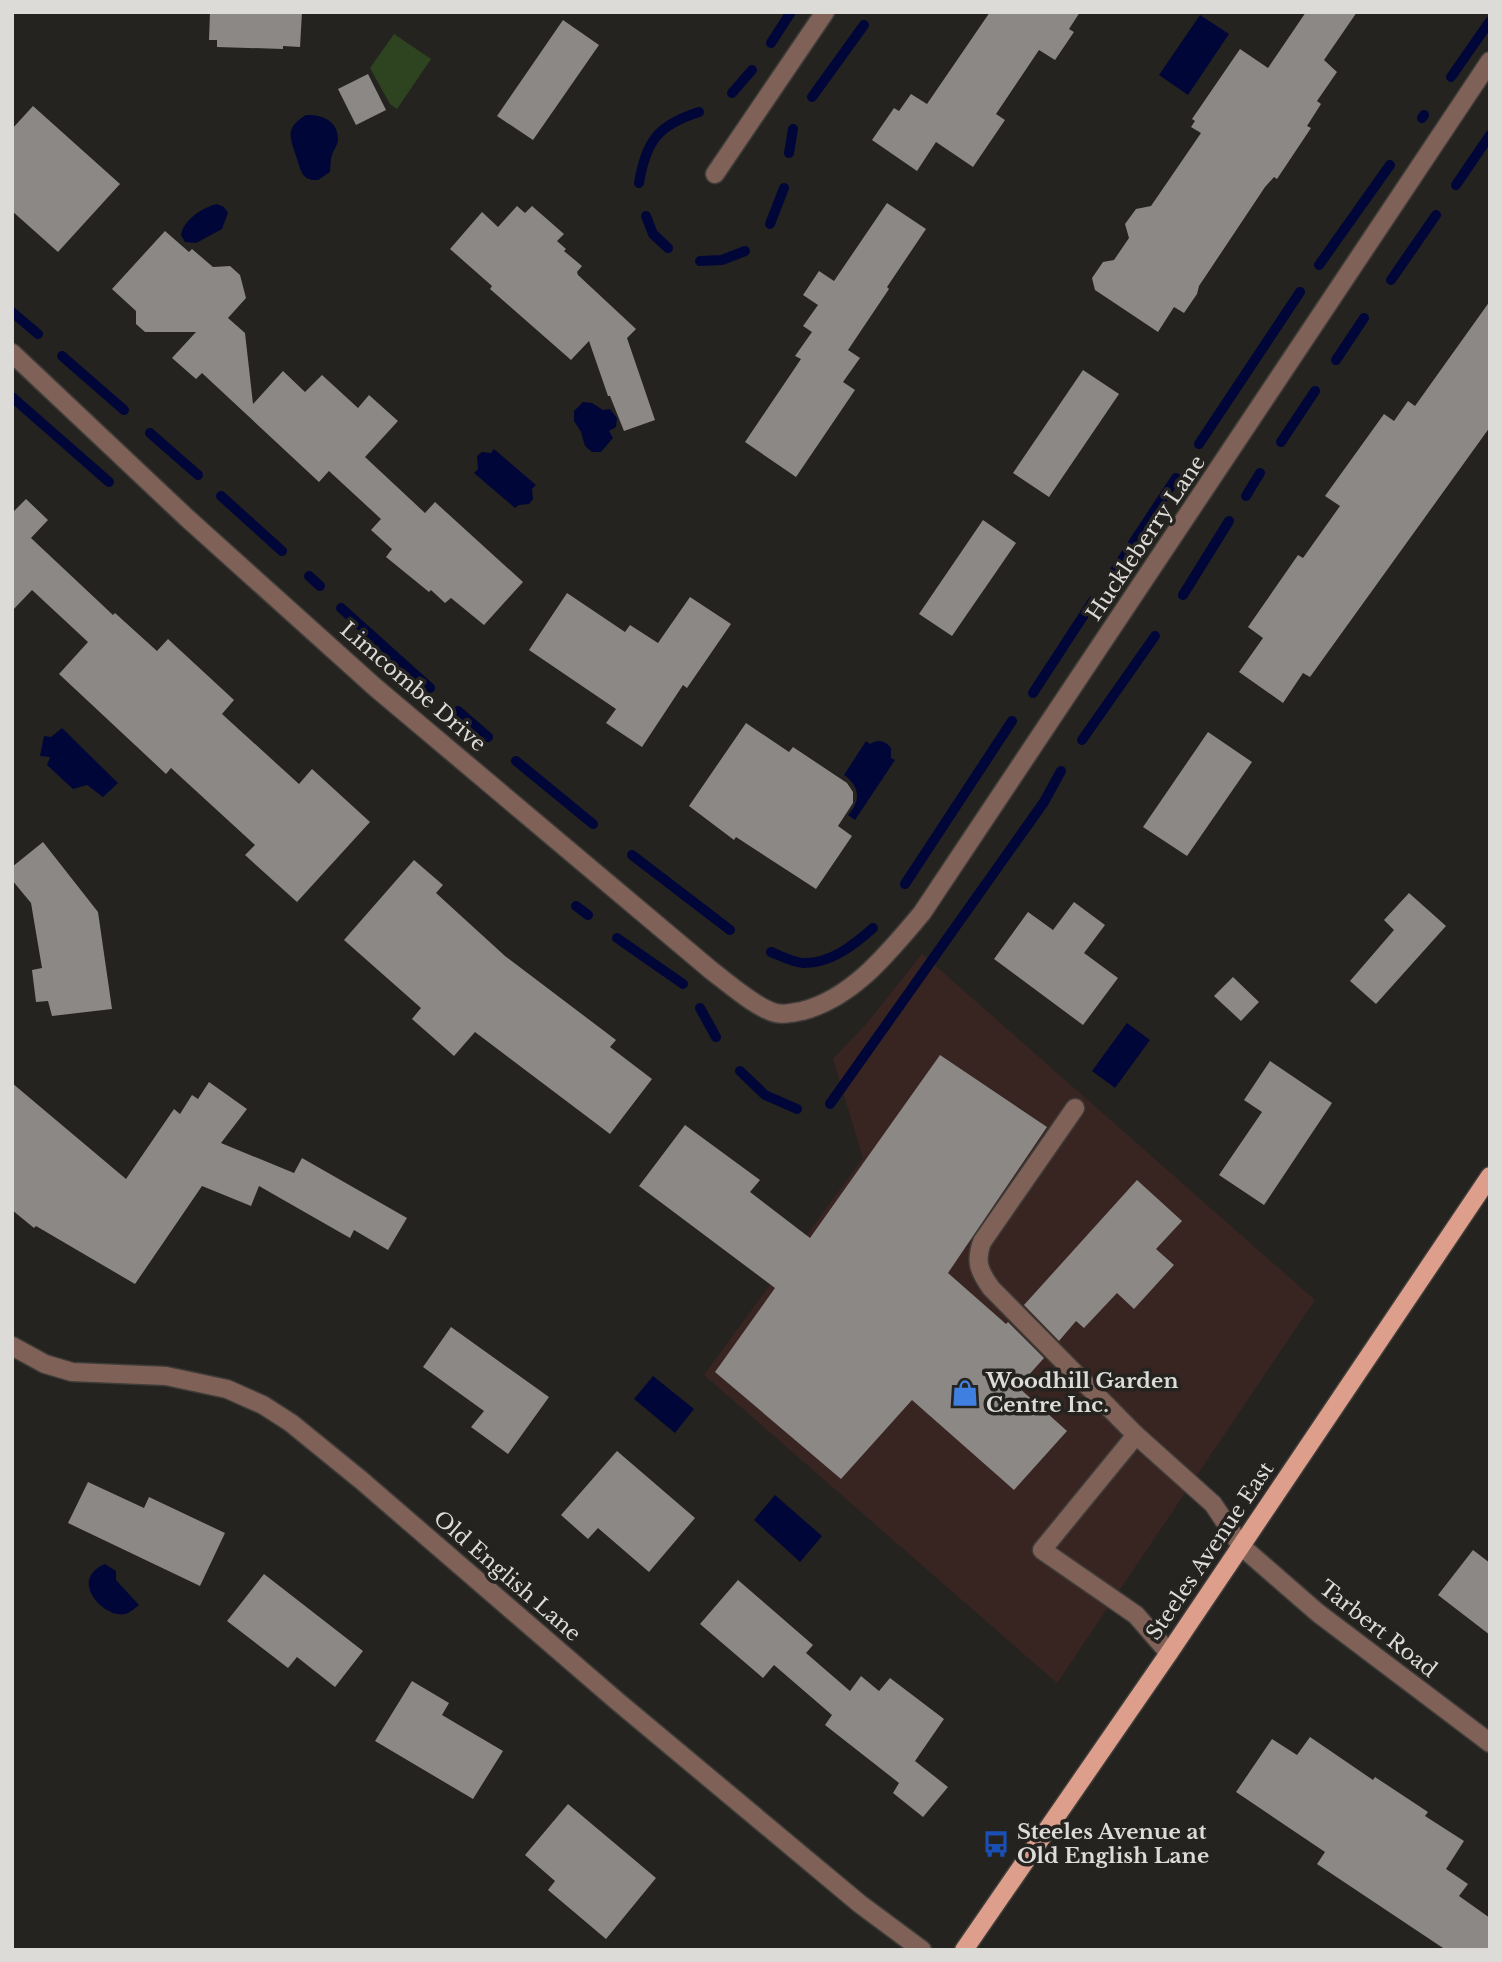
<svg xmlns="http://www.w3.org/2000/svg" width="1502" height="1962" viewBox="0 0 1502 1962" font-family="'Libre Baskerville',serif">
  <rect width="100%" height="100%" fill="#25231f"/>
  <path fill="#382521" d="M922,954L1315,1300L1057,1683L704,1375L863,1158L833,1059L868,1022Z"/>
  <path fill="#2e4320" d="M394,34L431,59L397,109L390,104L370,68Z"/>
  <g fill="#000637">
    <path d="M1200,15L1229,34L1188,95L1159,75Z"/>
    <path d="M306,115C322,114 338,121 338,139C338,145 334,149 332,155C330,160 331,166 330,172L318,180C302,181 301,171 297,159C291,138 283,129 306,115Z"/>
    <path d="M217,204L224,207L228,213L222,229L196,243L185,242L181,235C183,220 203,207 217,204Z"/>
    <path d="M583,402L592,403L603,410L610,409L617,418L616,427L609,431L613,438L601,452H592L585,446L581,432L574,421V411Z"/>
    <path d="M494,449L536,485L532,489L533,499L529,504L519,505L515,508L474,473L478,469L477,456L482,452L491,453Z"/>
    <path d="M62,728L118,783L103,797L87,785L73,789L47,765L50,757L40,756L44,736L51,737Z"/>
    <path d="M866,741L870,744C878,739 885,740 891,748V758L895,760L855,820L848,815C861,801 860,786 844,775Z"/>
    <path d="M1127,1023L1150,1040L1115,1088L1092,1071Z"/>
    <path d="M653,1376L694,1409L675,1433L634,1399Z"/>
    <path d="M775,1495L822,1536L800,1562L754,1520Z"/>
    <path d="M105,1564L116,1571V1580L139,1605C135,1608 130,1613 125,1614C105,1619 67,1580 105,1564Z"/>
  </g>
  <g fill="none" stroke-linecap="round" stroke-linejoin="round">
    <g stroke="#000637" stroke-width="10">
      <path d="M771,43L791,12"/>
      <path d="M1451,77L1490,21"/>
      <path d="M732,93L752,70"/>
      <path d="M812,97L864,25"/>
      <path d="M1422,118L1424,115"/>
      <path d="M789,153L793,129"/>
      <path d="M639,183C646,141 658,125 699,112"/>
      <path d="M1456,185L1490,135"/>
      <path d="M646,216L653,234L668,248"/>
      <path d="M770,224L784,188"/>
      <path d="M700,261L722,260L745,251"/>
      <path d="M1319,265L1390,165"/>
      <path d="M1391,280L1436,215"/>
      <path d="M12,312L38,334"/>
      <path d="M62,356L124,410"/>
      <path d="M1336,360L1364,318"/>
      <path d="M12,397L109,482"/>
      <path d="M150,433L198,475"/>
      <path d="M1281,442L1315,391"/>
      <path d="M1199,444L1300,292"/>
      <path d="M221,496L282,551"/>
      <path d="M1246,496L1260,473"/>
      <path d="M1112,575L1176,478"/>
      <path d="M309,576L320,586"/>
      <path d="M1183,595L1229,521"/>
      <path d="M341,608L430,688"/>
      <path d="M1033,693L1093,601"/>
      <path d="M458,711L488,737"/>
      <path d="M1082,740L1155,636"/>
      <path d="M516,761L593,824"/>
      <path d="M632,855L730,930"/>
      <path d="M905,884L1012,721"/>
      <path d="M576,906L588,915"/>
      <path d="M617,938L683,984"/>
      <path d="M771,952C781,956 794,963 803,963C830,964 854,945 873,928"/>
      <path d="M700,1008L716,1037"/>
      <path d="M740,1071L765,1095L797,1109"/>
      <path d="M830,1104L1044,802L1061,771"/>
    </g>
  </g>
  <g fill="#8c8885">
    <path d="M210,12H302L300,47L283,46V49L217,47V40H209Z"/>
    <path d="M990,12H1080L1069,29L1074,32L1055,60L1039,50L996,114L1005,120L973,167L936,142L917,171L872,140L894,108L899,111L911,94L927,104Z"/>
    <path d="M1306,12H1357L1324,60L1337,72L1317,101L1321,104L1307,126L1311,128L1277,179L1274,177L1265,187L1199,286L1197,294L1184,313L1174,307L1158,332L1095,290L1092,278L1103,262L1114,260L1129,238L1125,224L1136,209L1151,206L1201,133L1191,127L1195,121L1192,119L1240,49L1268,68Z"/>
    <path d="M563,20L599,45L533,140L497,116Z"/>
    <path d="M368,74L386,110L356,125L338,89Z"/>
    <path d="M33,106L120,184L58,252L12,211V129Z"/>
    <path d="M887,203L926,229L887,287L889,289L848,350L860,358L843,382L855,390L796,477L745,442L801,359L795,356L812,332L803,326L818,305L803,295L819,271L834,281Z"/>
    <path d="M517,206L525,213L532,206L564,234L557,241L566,249L564,251L582,266L577,272L578,275L636,329L627,338L655,420L624,431L610,396H608L589,341L571,360L490,289L492,286L450,249L482,212L498,227Z"/>
    <path d="M165,231L189,252L192,249L213,267L230,266L240,275L246,298L228,318L245,333L253,404L283,371L305,392L322,375L358,408L369,395L398,421L365,457L425,513L435,502L523,582L484,625L451,598L445,603L431,590L429,592L386,557L392,549L371,530L381,519L329,471L319,482L202,373L196,379L172,358L196,332H145L136,324V311L112,289Z"/>
    <path d="M1490,301V427L1310,677L1303,673L1283,703L1239,672L1263,638L1248,627L1298,555L1303,558L1340,506L1325,496L1384,414L1394,421L1408,401L1415,406Z"/>
    <path d="M1083,370L1119,394L1049,497L1013,473Z"/>
    <path d="M26,499L48,520L31,538L113,615L115,613L157,651L168,639L234,700L222,714L299,784L312,769L370,822L297,902L245,855L255,845L171,768L166,774L59,674L88,642L32,590L12,611V513Z"/>
    <path d="M983,520L1016,543L952,636L919,614Z"/>
    <path d="M567,593L625,632L630,625L658,643L690,597L731,624L687,688L683,685L642,747L606,723L616,709L529,650Z"/>
    <path d="M746,723L789,752L793,747L847,783L853,792V803L838,826L852,836L816,889L736,837L734,840L689,806Z"/>
    <path d="M1208,732L1252,762L1187,856L1143,827Z"/>
    <path d="M43,842L98,912L112,1009L52,1016L48,1001L36,1002L32,970L42,968L31,903L12,880V867Z"/>
    <path d="M414,860L443,885L436,893L505,956L616,1040L610,1047L652,1079L610,1134L475,1032L454,1056L412,1019L421,1008L344,940Z"/>
    <path d="M1409,893L1446,926L1376,1004L1350,981L1394,930L1384,920Z"/>
    <path d="M1074,902L1105,925L1084,953L1118,978L1083,1025L994,959L1028,912L1053,930Z"/>
    <path d="M1233,977L1259,1002L1241,1021L1214,996Z"/>
    <path d="M940,1055L1047,1127L948,1273L1006,1324L1008,1322L1044,1358L1018,1387L1067,1431L1014,1490L912,1400L841,1479L715,1372L775,1288L639,1186L685,1125L760,1180L750,1192L810,1238Z"/>
    <path d="M1270,1061L1332,1103L1264,1205L1219,1175L1262,1112L1244,1100Z"/>
    <path d="M209,1082L247,1109L221,1143L294,1173L302,1158L407,1218L388,1250L354,1230L350,1238L259,1186L251,1206L202,1186L135,1284L36,1226L34,1228L12,1210V1083L126,1179L174,1109L180,1114L192,1095L198,1099Z"/>
    <path d="M1137,1180L1182,1221L1156,1249L1174,1265L1134,1309L1117,1293L1084,1328L1076,1321L1059,1341L1024,1305Z"/>
    <path d="M451,1327L549,1397L508,1454L471,1427L484,1411L423,1367Z"/>
    <path d="M617,1451L695,1518L649,1572L598,1528L588,1539L561,1515Z"/>
    <path d="M88,1482L144,1508L149,1497L225,1533L200,1586L68,1523Z"/>
    <path d="M1473,1550L1490,1563V1635L1438,1595Z"/>
    <path d="M264,1574L363,1651L335,1687L297,1657L288,1668L227,1621Z"/>
    <path d="M738,1580L813,1645L806,1653L850,1691L861,1676L879,1691L890,1678L944,1719L915,1761L948,1787L923,1817L893,1793L899,1783L825,1725L832,1715L774,1665L763,1678L700,1624Z"/>
    <path d="M412,1681L449,1703L442,1715L503,1751L473,1799L375,1741Z"/>
    <path d="M1310,1737L1373,1780L1375,1777L1428,1812L1425,1816L1464,1841L1446,1869L1468,1884L1459,1896L1490,1918V1950H1446L1317,1864L1325,1852L1236,1792L1272,1739L1297,1755Z"/>
    <path d="M568,1804L656,1878L606,1939L548,1890L555,1881L525,1855Z"/>
  </g>
  <g fill="none" stroke-linecap="round" stroke-linejoin="round">
    <defs>
      <g id="minor">
        <path d="M715,174L825,12"/>
        <path d="M12,353L187,518L376,688L712,971C728,983 752,1004 770,1011C780,1016 791,1013 802,1011C853,998 889,952 922,913L1490,61"/>
        <path d="M1075,1108L982,1242C975,1262 979,1271 991,1288L1136,1435L1213,1504L1241,1546L1318,1613L1490,1743"/>
        <path d="M12,1346L45,1364L72,1372L166,1376L227,1389L263,1405L291,1423L361,1480L617,1701L860,1904L922,1950"/>
        <path d="M1136,1435L1042,1550L1136,1615L1169,1653"/>
      </g>
      <path id="major" d="M964,1950L1169,1653L1490,1176"/>
    </defs>
    <use href="#minor" stroke="#3f3d39" stroke-width="21"/>
    <use href="#major" stroke="#3f3d39" stroke-width="21"/>
    <use href="#minor" stroke="#806158" stroke-width="18"/>
    <use href="#major" stroke="#de9e8c" stroke-width="18"/>
  </g>
  <defs>
    <symbol id="shop-bare" viewBox="-9 -9 18 18"><path d="M-5-2.5h2.3a2.7 3.5 0 0 1 5.4 0H5L5.5 6h-11ZM-1.5-2.5h3a1.5 2.3 0 0 0-3 0Z" fill="#3f7fe0" stroke="#25231f" stroke-width="2.5" paint-order="stroke"/></symbol>
    <symbol id="bus-bare" viewBox="-9 -9 18 18"><path d="M-5-6H5V4H4V6H2V4H-2V6H-4V4H-5ZM-3.5-4V0h7V-4ZM-3.5 1.2v1.5H-2V1.2ZM2 1.2v1.5H3.5V1.2Z" fill="#1a4fb4" stroke="#25231f" stroke-width="2.5" paint-order="stroke"/></symbol>
  </defs>
  <g fill-rule="evenodd">
    <use href="#shop-bare" x="946" y="1374" width="38" height="38"/>
    <use href="#bus-bare" x="977" y="1825" width="38" height="38"/>
  </g>
  <g text-anchor="middle" dominant-baseline="central" stroke-width="7" stroke-linejoin="round" paint-order="stroke">
    <g font-size="21" fill="#dcdbd8" stroke="#25231f">
      <text transform="translate(1146 538) rotate(-56)">Huckleberry Lane</text>
      <text transform="translate(413 687) rotate(41)">Limcombe Drive</text>
      <text transform="translate(1210 1551) rotate(-56)">Steeles Avenue East</text>
      <text transform="translate(507 1576) rotate(41)">Old English Lane</text>
      <text transform="translate(1378 1629) rotate(38)">Tarbert Road</text>
    </g>
    <g font-size="21" font-weight="bold" fill="#dcdbd8" stroke="#25231f" text-anchor="start">
      <text x="986" y="1381">Woodhill Garden<tspan x="986" dy="24">Centre Inc.</tspan></text>
      <text x="1017" y="1832">Steeles Avenue at<tspan x="1017" dy="24">Old English Lane</tspan></text>
    </g>
  </g>
  <rect width="1502" height="1962" fill="none" stroke="#dcdbd8" stroke-width="28"/>
</svg>
